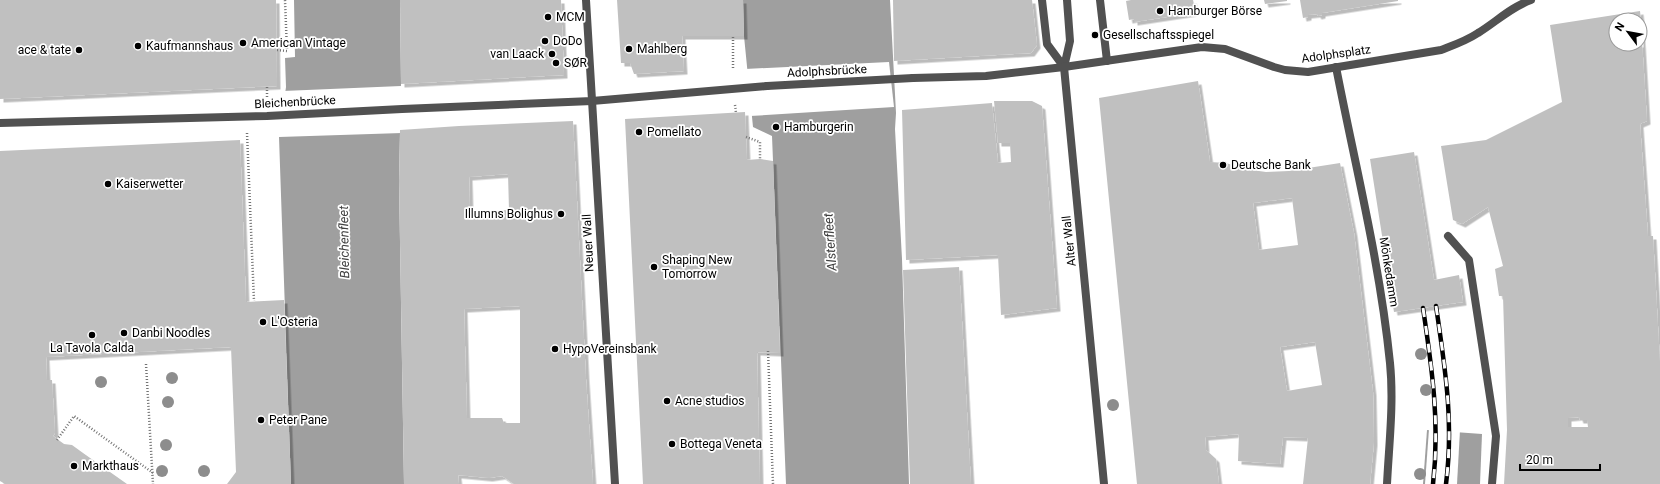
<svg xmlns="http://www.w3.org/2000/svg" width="1660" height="484" viewBox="0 0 1660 484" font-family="Roboto,sans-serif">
  <defs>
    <filter id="shadow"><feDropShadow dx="3.5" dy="3.5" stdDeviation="0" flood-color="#0004"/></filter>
  </defs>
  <rect width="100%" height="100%" fill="#fff"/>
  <g fill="#9f9f9f">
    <path d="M294,0H400L401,84L399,181L404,484H291L279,137L286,87L285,58L295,57Z"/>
    <path d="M743,0H890L896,113L895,129L902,259L909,484H786L772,136L753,127L744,36Z"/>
    <path d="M1427,430L1482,434L1480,484H1423Z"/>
  </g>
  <g fill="#fff">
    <path d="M889,62L894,107L750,116L745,69Z"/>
    <path d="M401,86L402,133L279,137L278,125L283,91Z"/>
    <path d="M1429,429L1460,430L1457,484H1425Z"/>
  </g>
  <g fill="#c0c0c0" fill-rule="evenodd" filter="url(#shadow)">
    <path d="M0,0H276L277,86L0,99Z"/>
    <path d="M400,0H561L564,75L401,84Z"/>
    <path d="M617,0H743L744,36H682L684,71L634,74L630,63H621Z"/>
    <path d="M893,0H1032L1037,45L1031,53L894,61Z"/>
    <path d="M1131,0H1193L1195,9L1192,10L1193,13L1134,22V19L1129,20L1126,1Z"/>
    <path d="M1264,0H1287V1L1265,4Z"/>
    <path d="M1300,0H1398V1L1322,13V15L1318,16L1317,14L1308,15V17L1303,18Z"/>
    <path d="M1640,11L1641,20H1616V44H1640V25H1641L1647,121L1640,124L1648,236H1653L1660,362V484H1504L1507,430L1503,296H1499L1495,269L1503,266L1488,207L1462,224L1453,220L1441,146L1486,140L1562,102L1550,25ZM1579,417L1580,420H1587L1588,427H1568V418Z"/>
    <path d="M1198,81L1210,162L1226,163L1245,169L1266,172L1289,171L1340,163L1354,233L1373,392L1374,442L1370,484H1303L1308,438L1283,437L1280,464L1238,461L1239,434L1205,437L1206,450L1216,459L1219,484H1137L1099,98ZM1292,198L1298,245L1259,250L1253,203ZM1315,342L1322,385L1287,391L1280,347Z"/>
    <path d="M994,101H1032L1042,106L1057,308L1001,315L998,255L906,260L902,110L992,103L998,163L1011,162L1010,143H998Z"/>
    <path d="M745,112L747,160L760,159L773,161L780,353L757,352L760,484H643L625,119Z"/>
    <path d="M573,121L586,379L593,484H514L502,476L489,478L458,475L459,484H404L399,181L400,130L459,126ZM508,174L509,210L470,212L469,177ZM520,306V423H504L502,418H467L464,309Z"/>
    <path d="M240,140L246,302L284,300L291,484H227L236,472L231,347L46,357L47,380H52L55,433L53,436L64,444L72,445L83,453L127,484H5L0,481V151Z"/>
    <path d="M1414,152L1434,280L1459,275L1463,302L1394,312L1370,159Z"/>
    <path d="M959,267L971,484H910L903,270Z"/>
  </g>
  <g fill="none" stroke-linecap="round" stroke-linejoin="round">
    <g stroke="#737373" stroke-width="2.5" stroke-dasharray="1 2" stroke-linecap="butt">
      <path d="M733,37V70"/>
      <path d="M277,50L287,51L285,0"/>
      <path d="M267,87V99"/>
      <path d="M735,105L736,113"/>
      <path d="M247,133L254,301"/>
      <path d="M746,137L760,142V159"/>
      <path d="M768,351L773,484"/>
      <path d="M146,364L153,484"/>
      <path d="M57,440L74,416L153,473"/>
    </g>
    <g stroke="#515151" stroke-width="8">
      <path d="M1064,67L1070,41L1067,0"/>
      <path d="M1448,236L1469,260L1496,436L1492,484"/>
    </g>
    <g stroke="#515151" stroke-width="8">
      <path d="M586,0L615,484"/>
      <path d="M1042,0L1047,44L1064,67L1104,484"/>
      <path d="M1100,0L1107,61"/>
      <path d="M1336,67C1355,165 1380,263 1390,363C1394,403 1389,444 1387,484"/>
      <path d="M913,78L986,76L1064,67L1202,47L1225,49L1274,67L1285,70L1308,72L1441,50C1454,45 1466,41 1478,33C1496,22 1511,7 1531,0"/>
      <path d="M0,123L267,116L402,109L592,101L767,86"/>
    </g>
    <defs>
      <g id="rail">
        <path d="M1436,306C1445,368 1454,421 1446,484"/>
        <path d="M1423,308C1432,368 1440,423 1433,484"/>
      </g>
    </defs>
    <use href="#rail" stroke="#000" stroke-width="4.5"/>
    <use href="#rail" stroke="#fff" stroke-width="3" stroke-dasharray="9" stroke-linecap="butt"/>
    <path stroke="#515151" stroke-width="8" d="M767,86L913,78"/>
  </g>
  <g fill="#8d8d8d">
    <circle cx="1421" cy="354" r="6"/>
    <circle cx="172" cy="378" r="6"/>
    <circle cx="101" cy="382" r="6"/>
    <circle cx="1426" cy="390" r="6"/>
    <circle cx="168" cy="402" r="6"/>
    <circle cx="1113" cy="405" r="6"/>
    <circle cx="166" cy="445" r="6"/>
    <circle cx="162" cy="471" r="6"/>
    <circle cx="204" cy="471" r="6"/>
    <circle cx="1420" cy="474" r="6"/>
  </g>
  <g fill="#000" stroke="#fff" stroke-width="1.5">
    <circle cx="1160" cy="11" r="4"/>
    <circle cx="548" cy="17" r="4"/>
    <circle cx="1095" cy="35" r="4"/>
    <circle cx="545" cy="41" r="4"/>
    <circle cx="243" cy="43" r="4"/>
    <circle cx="138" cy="46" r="4"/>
    <circle cx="629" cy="49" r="4"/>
    <circle cx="79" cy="50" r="4"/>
    <circle cx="552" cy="54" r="4"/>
    <circle cx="556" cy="63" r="4"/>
    <circle cx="776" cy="127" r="4"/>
    <circle cx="639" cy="132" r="4"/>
    <circle cx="1223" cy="165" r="4"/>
    <circle cx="108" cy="184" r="4"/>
    <circle cx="561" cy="214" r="4"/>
    <circle cx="654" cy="267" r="4"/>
    <circle cx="263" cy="322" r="4"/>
    <circle cx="124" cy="333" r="4"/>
    <circle cx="92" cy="335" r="4"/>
    <circle cx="555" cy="349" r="4"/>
    <circle cx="667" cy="401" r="4"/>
    <circle cx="261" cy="420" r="4"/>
    <circle cx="672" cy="444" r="4"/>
    <circle cx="74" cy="466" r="4"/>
  </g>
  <g text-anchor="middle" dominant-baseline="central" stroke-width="3.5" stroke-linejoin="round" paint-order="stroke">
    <g font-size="12" fill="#000" stroke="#fff" text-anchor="start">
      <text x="1168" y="11">Hamburger Börse</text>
      <text x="556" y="17">MCM</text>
      <text x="1103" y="35">Gesellschaftsspiegel</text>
      <text x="553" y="41">DoDo</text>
      <text x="251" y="43">American Vintage</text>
      <text x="146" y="46">Kaufmannshaus</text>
      <text x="637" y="49">Mahlberg</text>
      <text x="71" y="50" text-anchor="end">ace &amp; tate</text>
      <text x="544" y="54" text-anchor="end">van Laack</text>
      <text x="564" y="63">SØR</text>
      <text x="784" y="127">Hamburgerin</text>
      <text x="647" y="132">Pomellato</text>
      <text x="1231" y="165">Deutsche Bank</text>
      <text x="116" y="184">Kaiserwetter</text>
      <text x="553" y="214" text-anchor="end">Illumns Bolighus</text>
      <text x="662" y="260">Shaping New<tspan x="662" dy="14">Tomorrow</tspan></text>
      <text x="271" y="322">L'Osteria</text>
      <text x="132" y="333">Danbi Noodles</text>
      <text x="92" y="348" text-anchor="middle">La Tavola Calda</text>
      <text x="563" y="349">HypoVereinsbank</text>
      <text x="675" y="401">Acne studios</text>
      <text x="269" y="420">Peter Pane</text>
      <text x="680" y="444">Bottega Veneta</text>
      <text x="82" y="466">Markthaus</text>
    </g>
    <g font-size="12" fill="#000" stroke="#fff">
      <text transform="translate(1336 54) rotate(-8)">Adolphsplatz</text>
      <text transform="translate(827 71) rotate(-3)">Adolphsbrücke</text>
      <text transform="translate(295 102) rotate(-3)">Bleichenbrücke</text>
      <text transform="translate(1069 241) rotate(-96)">Alter Wall</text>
      <text transform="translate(588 243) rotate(-93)">Neuer Wall</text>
      <text transform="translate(1389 272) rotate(81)">Mönkedamm</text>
    </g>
    <g font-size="13" font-style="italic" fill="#404040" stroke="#fff">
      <text transform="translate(344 242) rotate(-91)">Bleichenfleet</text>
      <text transform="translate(830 242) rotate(-94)">Alsterfleet</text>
    </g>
  </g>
  <g transform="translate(1628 32) rotate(302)"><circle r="19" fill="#ffffff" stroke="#999999"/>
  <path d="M0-3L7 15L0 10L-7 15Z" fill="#000000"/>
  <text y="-6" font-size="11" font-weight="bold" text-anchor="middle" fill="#000000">N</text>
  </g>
  <path d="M1520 464v6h80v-6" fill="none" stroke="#000000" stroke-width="2"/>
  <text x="1526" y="464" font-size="12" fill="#000000" stroke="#ffffff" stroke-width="3" paint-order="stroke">20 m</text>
</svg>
